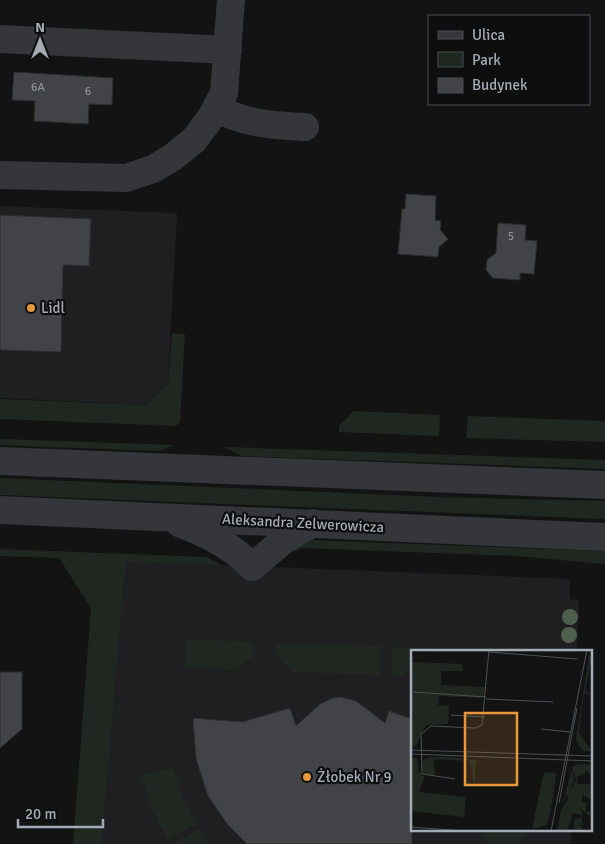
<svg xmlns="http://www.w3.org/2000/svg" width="605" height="844" viewBox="0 0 605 844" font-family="Signika,sans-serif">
  <rect width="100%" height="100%" fill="#131314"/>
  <g fill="#1f1f21">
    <path d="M0,206L177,213L168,384L146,405L0,398Z"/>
    <path d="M126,561L570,579V599L579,600L577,651L412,652V830H571V844H102Z"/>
  </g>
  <g fill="#1f2720">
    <path d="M172,333L185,334L180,422L176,426L0,419V399L146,405L168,384Z"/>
    <path d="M354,411L440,415L439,436L339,432V426Z"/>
    <path d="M468,416L605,421V442L466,438Z"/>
    <path d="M0,439L175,445L159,451L0,445Z"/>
    <path d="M224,447L605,460V469L242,456Z"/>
    <path d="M0,478L440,497L605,501V519L0,495Z"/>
    <path d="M310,540L605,551V564L515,556L302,548L296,551L288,550Z"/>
    <path d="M0,549L206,557L222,565L126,562L102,844H73L91,608L59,558L0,556Z"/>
    <path d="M185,639L254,642V655L236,670L185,668Z"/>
    <path d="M276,643L381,646L380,675L293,672L276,654Z"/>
    <path d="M392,647L502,651L412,652V660H410L405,676H392Z"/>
    <path d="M173,768L184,800L196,824L168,840L152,810L141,775Z"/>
    <path d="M199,829L210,844H175Z"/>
    <path d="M489,830H529L519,844H488L482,839Z"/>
  </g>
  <g fill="#424347" stroke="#2d2d30">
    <path d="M14,72L113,78L112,105L89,104L88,124L34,121L35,101L12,100Z"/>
    <path d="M406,194L436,196L435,220L441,221L440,230L448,239L439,247L438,257L398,254L402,209H405Z"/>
    <path d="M0,215L91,219L89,266L63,265L61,352L0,350Z"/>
    <path d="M498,223L526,225L525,240L537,241L534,274L520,273V280L493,278L486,270L487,260L496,253Z"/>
    <path d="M0,672H22V729L0,748Z"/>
    <path d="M341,697L356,701L385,723L389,711L412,719V844H247L228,825L208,796L196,759L193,718L242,722L290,708L296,726L320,704L333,698Z"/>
  </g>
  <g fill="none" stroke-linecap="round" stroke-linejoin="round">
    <g stroke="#343639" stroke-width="28">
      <path d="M0,39L228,50"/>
      <path d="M216,108C245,124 272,125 305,127"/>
      <path d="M0,175L126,178L153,169L173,157L194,140L212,116L224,93L231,0"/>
      <path d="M0,461L605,485"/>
      <path d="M0,510L605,537"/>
      <path d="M179,523C206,533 233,546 252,567L285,539L313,523"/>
    </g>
  </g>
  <g fill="#4e5f4e">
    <circle cx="570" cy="617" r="8"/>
    <circle cx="569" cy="635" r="8"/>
  </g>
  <g fill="#e5993b" stroke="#0e0e0f" stroke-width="2">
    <circle cx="31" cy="308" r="5"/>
    <circle cx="307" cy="777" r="5"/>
  </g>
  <g text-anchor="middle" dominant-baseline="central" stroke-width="4.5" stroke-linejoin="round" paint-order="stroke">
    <g font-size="12" fill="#8c9199">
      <text x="38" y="87">6A</text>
      <text x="88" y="91">6</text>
      <text x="511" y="236">5</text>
    </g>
    <g font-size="15" fill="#a5abb4" stroke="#0e0e0f" text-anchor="start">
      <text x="41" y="308">Lidl</text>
      <text x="317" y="777">Żłobek Nr 9</text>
    </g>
    <g font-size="15" fill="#a5abb4" stroke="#0e0e0f">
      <text transform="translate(303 523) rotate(3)">Aleksandra Zelwerowicza</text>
    </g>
  </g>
  <g transform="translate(411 650)">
    <rect width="181" height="181" fill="#131314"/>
    <path d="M179,0L181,8L174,41L181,44H173L168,83L181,101H171L165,89ZM0,12L51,14L52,21H30V35L74,37L72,48L28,46L27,55L38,56L37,74L15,75L4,97L0,96ZM0,107L6,108L8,122L14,127L8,142L55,147L53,167L0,161ZM19,107H38L73,111H65L63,137L59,111L23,109L24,126L11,123L12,110ZM165,114L181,115V126L175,120L174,124L164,128L161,117ZM161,119L163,130L159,141L167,127L166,134H181V150L171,145V152H175V162L181,160V165L178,166L170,159L172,166L162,163L157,179L163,180V170L171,167V175L164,176H171L170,181H146L150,160L158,147L156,145L151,156ZM133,122L145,123L142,149L136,175L121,179Z" fill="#1f2720"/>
    <path fill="none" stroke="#4d5054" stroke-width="1" d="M78,2L166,9M2,42L75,47M75,49L142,52M40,65L74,67M130,79L160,82M0,100L182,106M0,104L182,111M44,129L11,124L10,84L20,76L65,78L71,75L78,0M148,153L166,58M0,177L53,181M140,181L176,0"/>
    <path fill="#e5993b" fill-opacity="0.15" stroke="#e5993b" stroke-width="2.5" d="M54,63H106V135H54Z"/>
    <rect width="181" height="181" fill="none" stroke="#a5abb4" stroke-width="2.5"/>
  </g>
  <rect x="428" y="15" width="162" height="90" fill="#0e0e0f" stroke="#4a4d51"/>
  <rect x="438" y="31" width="25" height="8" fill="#343639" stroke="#4a4d51"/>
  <text x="472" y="40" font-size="15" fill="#a5abb4">Ulica</text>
  <rect x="438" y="52" width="25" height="15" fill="#1f2720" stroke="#4a4d51"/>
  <text x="472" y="65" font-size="15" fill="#a5abb4">Park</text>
  <rect x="438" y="78" width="25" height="15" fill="#424347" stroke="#4a4d51"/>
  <text x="472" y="90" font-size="15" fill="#a5abb4">Budynek</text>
  <g transform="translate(40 40)" stroke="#0e0e0f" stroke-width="4" paint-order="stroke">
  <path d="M0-4L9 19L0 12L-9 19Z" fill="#a5abb4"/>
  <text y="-8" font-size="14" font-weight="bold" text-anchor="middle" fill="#a5abb4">N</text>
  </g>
  <path d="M18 819v8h85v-8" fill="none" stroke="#a5abb4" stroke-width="2.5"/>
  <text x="25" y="819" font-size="15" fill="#a5abb4" stroke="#0e0e0f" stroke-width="4" paint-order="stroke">20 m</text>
</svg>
